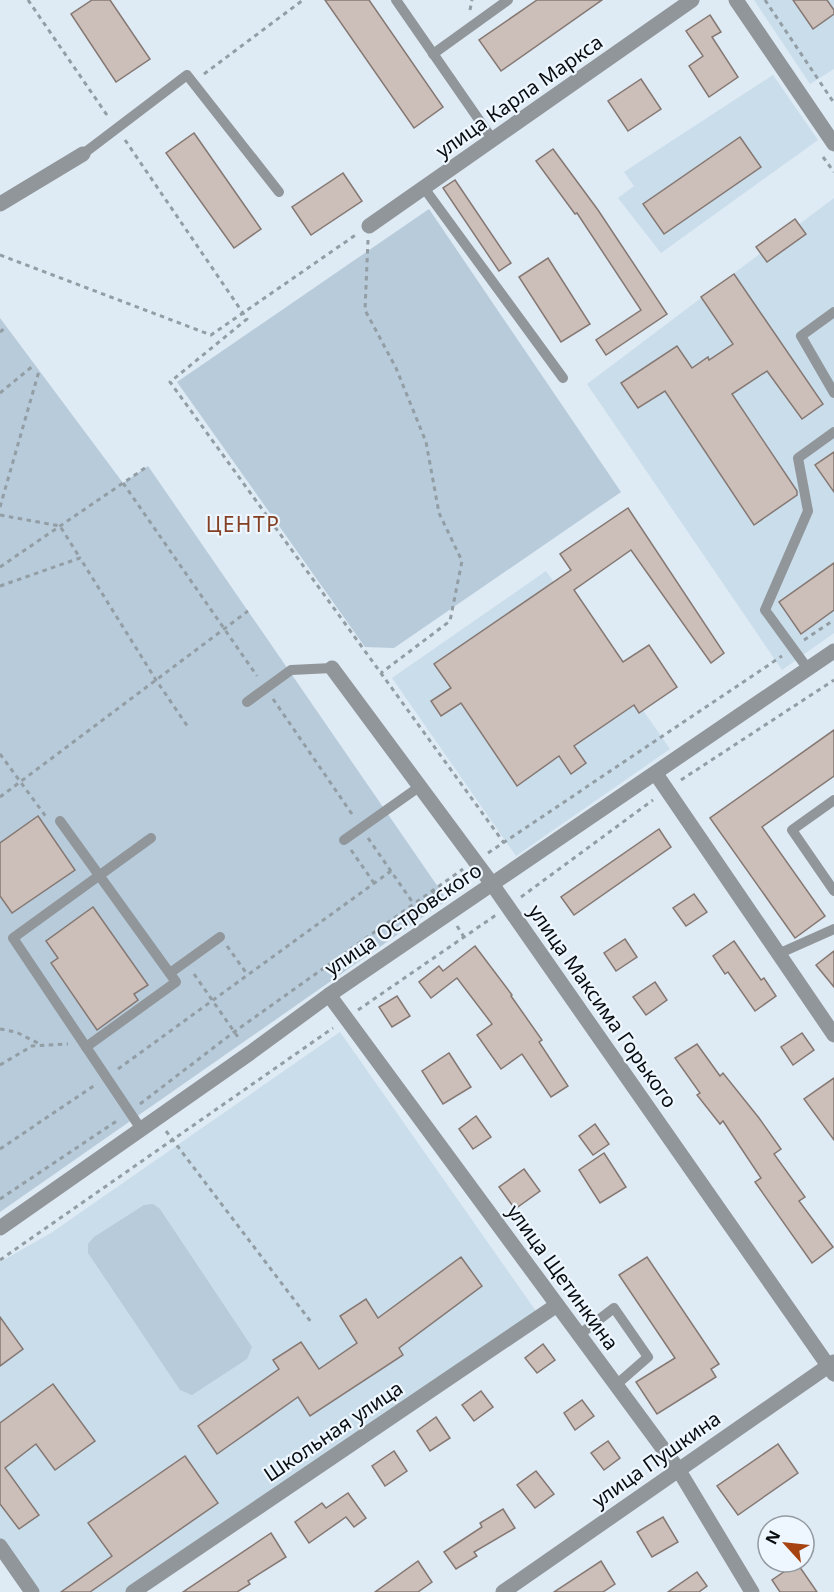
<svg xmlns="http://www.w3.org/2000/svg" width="834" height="1592" viewBox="0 0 834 1592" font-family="'Noto Sans',sans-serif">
  <rect width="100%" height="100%" fill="#deeaf4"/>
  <g fill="#caddeb">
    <path d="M754,0H834V69L810,84Z"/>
    <path d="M773,75L818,140L661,253L618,198L634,186L624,172Z"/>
    <path d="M834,198V633L782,670L587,384Z"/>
    <path d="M546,571L670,749L516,856L392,678Z"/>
    <path d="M340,1032L538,1314L247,1512L126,1592H30L0,1550V1262L51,1233Z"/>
  </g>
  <g fill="#b7cbda">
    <path d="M429,209L621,492L394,648L365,647L177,382Z"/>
    <path d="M0,318L123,483L148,466L447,900L0,1212Z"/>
    <path d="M153,1204L160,1209L252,1347L247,1359L192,1395L180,1390L88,1253V1244L94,1237L144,1205Z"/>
  </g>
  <g fill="#ccbeb8" stroke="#857873" stroke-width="1.5">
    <path d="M92,0H110L150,59L116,82L71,14Z"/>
    <path d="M325,0H369L443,107L414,128Z"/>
    <path d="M537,0H602L501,71L479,40Z"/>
    <path d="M793,0H827L834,10V14L813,29Z"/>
    <path d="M710,15L721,32L712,37L738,77L709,97L689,66L703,56L686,31Z"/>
    <path d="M641,79L661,109L628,131L608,101Z"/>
    <path d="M194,133L261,229L234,248L166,153Z"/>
    <path d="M740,137L761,167L664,234L643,204Z"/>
    <path d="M553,149L598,210L667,314L606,355L596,340L641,310L577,213L575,214L536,161Z"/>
    <path d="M343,173L362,201L311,235L292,207Z"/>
    <path d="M455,180L511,263L499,271L443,188Z"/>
    <path d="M795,219L806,234L767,262L756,247Z"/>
    <path d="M548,258L590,324L561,342L519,277Z"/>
    <path d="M734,274L823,404L802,419L767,371L732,394L797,491V495L754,525L665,391L638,408L621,383L677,346L692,368L708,357L709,360L733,344L701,297Z"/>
    <path d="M834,452V492L815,465Z"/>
    <path d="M628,508L724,653L711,663L631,550L574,590L623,662L649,645L677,687L639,713L634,705L574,746L586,763L571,774L559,756L517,786L461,703L441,716L431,701L451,688L434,664L571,570L560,554Z"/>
    <path d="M834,563V610L801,634L779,602Z"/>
    <path d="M834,730V776L762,827L825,916L795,938L710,818Z"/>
    <path d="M38,816L75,870L12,913L0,896V843Z"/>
    <path d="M659,829L671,847L574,915L561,897Z"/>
    <path d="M694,894L707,912L686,926L673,908Z"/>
    <path d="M93,907L148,985L134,994L138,1000L97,1030L51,963L58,958L46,941Z"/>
    <path d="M625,939L637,957L616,971L604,953Z"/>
    <path d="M734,941L761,980L764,978L776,996L755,1011L728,972L725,974L713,956Z"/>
    <path d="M475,946L512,995L511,996L542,1040L539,1042L568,1086L551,1097L522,1054L501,1069L477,1035L492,1024L457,978L431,998L419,982L439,966L443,971Z"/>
    <path d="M834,951V987L816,965Z"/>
    <path d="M655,982L667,1000L646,1015L633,997Z"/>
    <path d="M397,996L410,1016L392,1027L379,1007Z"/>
    <path d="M802,1033L814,1050L793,1065L781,1047Z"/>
    <path d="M697,1044L720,1076L723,1073L759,1118L781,1149L774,1154L805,1197L799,1201L833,1247L812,1263L755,1182L761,1178L723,1121L720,1124L697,1095L700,1093L675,1058Z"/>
    <path d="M449,1053L471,1087L443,1104L422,1071Z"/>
    <path d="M834,1078V1140L804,1099Z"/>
    <path d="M476,1116L491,1137L473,1149L459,1129Z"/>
    <path d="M595,1124L609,1144L593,1155L579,1136Z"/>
    <path d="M604,1153L626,1187L600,1203L579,1170Z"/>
    <path d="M524,1169L540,1191L515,1209L499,1187Z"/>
    <path d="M461,1257L482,1286L399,1348L403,1355L310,1416L298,1397L217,1454L198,1426L279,1369L273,1360L301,1342L319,1369L357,1343L340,1316L366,1299L378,1318Z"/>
    <path d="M647,1257L719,1364L711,1369L716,1377L657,1414L636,1382L675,1358L619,1275Z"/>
    <path d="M0,1317L23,1349L0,1366Z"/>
    <path d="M543,1344L555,1360L537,1373L525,1358Z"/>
    <path d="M53,1384L95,1441L55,1470L36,1444L5,1468L39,1515L19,1529L0,1504V1423Z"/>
    <path d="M481,1391L493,1407L474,1421L462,1405Z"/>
    <path d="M582,1400L594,1416L575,1430L564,1413Z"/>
    <path d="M436,1417L450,1438L430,1451L417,1431Z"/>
    <path d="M608,1441L620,1458L604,1470L591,1453Z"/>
    <path d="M778,1444L798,1473L738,1515L717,1486Z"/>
    <path d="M394,1451L407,1471L385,1486L372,1466Z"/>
    <path d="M185,1456L218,1503L90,1592H61L112,1556L88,1523Z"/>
    <path d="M536,1471L554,1494L535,1508L517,1485Z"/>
    <path d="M348,1493L366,1518L354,1527L346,1517L309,1543L295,1522L322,1503L326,1508Z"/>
    <path d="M503,1509L515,1528L474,1552L477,1556L456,1569L444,1552L482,1527L480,1523Z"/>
    <path d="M663,1517L678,1542L652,1557L637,1532Z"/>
    <path d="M271,1533L286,1557L248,1581L250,1584L237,1592H183Z"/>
    <path d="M418,1561L432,1582L418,1592H375Z"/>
    <path d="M601,1561L615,1584L603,1592H554Z"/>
    <path d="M797,1563L817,1592H780L772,1580Z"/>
    <path d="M697,1572L707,1586L699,1592H668Z"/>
  </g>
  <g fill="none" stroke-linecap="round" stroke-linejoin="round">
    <g stroke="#939da4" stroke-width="3" stroke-dasharray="4.5 4.5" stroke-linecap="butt">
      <path d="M28,0L109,118"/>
      <path d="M765,0L834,103"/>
      <path d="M470,10L472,0"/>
      <path d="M204,74L303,0"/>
      <path d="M125,140L247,319L170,382L504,843"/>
      <path d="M823,157L834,172"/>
      <path d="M368,240L365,310L396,368L426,442L439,513L462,561L450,621L381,673"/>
      <path d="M0,255L211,335L357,234"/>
      <path d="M0,332L6,327"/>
      <path d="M0,393L34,365"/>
      <path d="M123,483L257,676"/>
      <path d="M0,507L39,371"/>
      <path d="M0,515L60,526L80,558"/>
      <path d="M0,567L148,466"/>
      <path d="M0,586L80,558L156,680L188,727"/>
      <path d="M804,640L834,620"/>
      <path d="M273,699L354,817"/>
      <path d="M0,754L47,818"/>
      <path d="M681,780L834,680"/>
      <path d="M0,797L248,611"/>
      <path d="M368,838L413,903"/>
      <path d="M351,850L374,883"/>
      <path d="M488,853L782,656"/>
      <path d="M432,890L440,901"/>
      <path d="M521,897L653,800"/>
      <path d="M457,926L464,937"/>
      <path d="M227,946L247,974"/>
      <path d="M194,974L240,1040"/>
      <path d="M358,1010L496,915"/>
      <path d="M0,1029L16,1032L40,1044"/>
      <path d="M0,1065L32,1046L68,1044"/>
      <path d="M118,1069L391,871"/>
      <path d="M140,1104L234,1032L463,869"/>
      <path d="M166,1131L311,1322"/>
      <path d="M0,1149L95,1085"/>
      <path d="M0,1199L118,1120"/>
      <path d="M0,1260L333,1028"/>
    </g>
    <g stroke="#91969a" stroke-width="10">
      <path d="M396,0L493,140"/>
      <path d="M433,54L508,0"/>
      <path d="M83,154L187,75L279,192"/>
      <path d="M424,188L563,378"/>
      <path d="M834,312L801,336L834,393"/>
      <path d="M808,669L765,610L808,511L798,458L834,432"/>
      <path d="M247,702L291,670L332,668"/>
      <path d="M834,800L792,830L834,891"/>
      <path d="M60,821L176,982L86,1047"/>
      <path d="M344,840L419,787"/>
      <path d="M778,954L834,929"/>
      <path d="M170,973L220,937"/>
      <path d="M141,1129L13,938L151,838"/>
      <path d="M579,1335L614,1308L648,1357L616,1385"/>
    </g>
    <g stroke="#91969a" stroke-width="15">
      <path d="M736,0L834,144"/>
      <path d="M0,204L83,154"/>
      <path d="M369,226L692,0"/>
      <path d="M332,668L492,884L834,1374"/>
      <path d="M656,774L834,1035"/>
      <path d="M329,995L678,1469L752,1592"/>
      <path d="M0,1546L32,1592"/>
      <path d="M133,1592L557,1305"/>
      <path d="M503,1592L834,1362"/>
    </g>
    <path stroke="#91969a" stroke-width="15" d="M0,1228L250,1053L329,995L834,651"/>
  </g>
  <g text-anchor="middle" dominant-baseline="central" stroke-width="4.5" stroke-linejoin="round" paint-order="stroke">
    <g font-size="20" fill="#090d10" stroke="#eef7ff">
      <text transform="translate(519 96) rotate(-35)">улица Карла Маркса</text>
      <text transform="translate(403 919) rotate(-34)">улица Островского</text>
      <text transform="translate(603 1006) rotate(55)">улица Максима Горького</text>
      <text transform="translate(563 1277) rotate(54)">улица Щетинкина</text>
      <text transform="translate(333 1431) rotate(-34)">Школьная улица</text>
      <text transform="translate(656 1459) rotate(-35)">улица Пушкина</text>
    </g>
    <g font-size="21" letter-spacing="1.5" fill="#834024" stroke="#eef7ff">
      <text x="243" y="524">ЦЕНТР</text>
    </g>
  </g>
  <g transform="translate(786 1544) rotate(297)"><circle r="28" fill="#eef7ff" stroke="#92999f" stroke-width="1.5"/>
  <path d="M0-4.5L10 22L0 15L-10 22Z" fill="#a74311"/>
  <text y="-9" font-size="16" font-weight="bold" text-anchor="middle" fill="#090d10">N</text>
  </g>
</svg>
